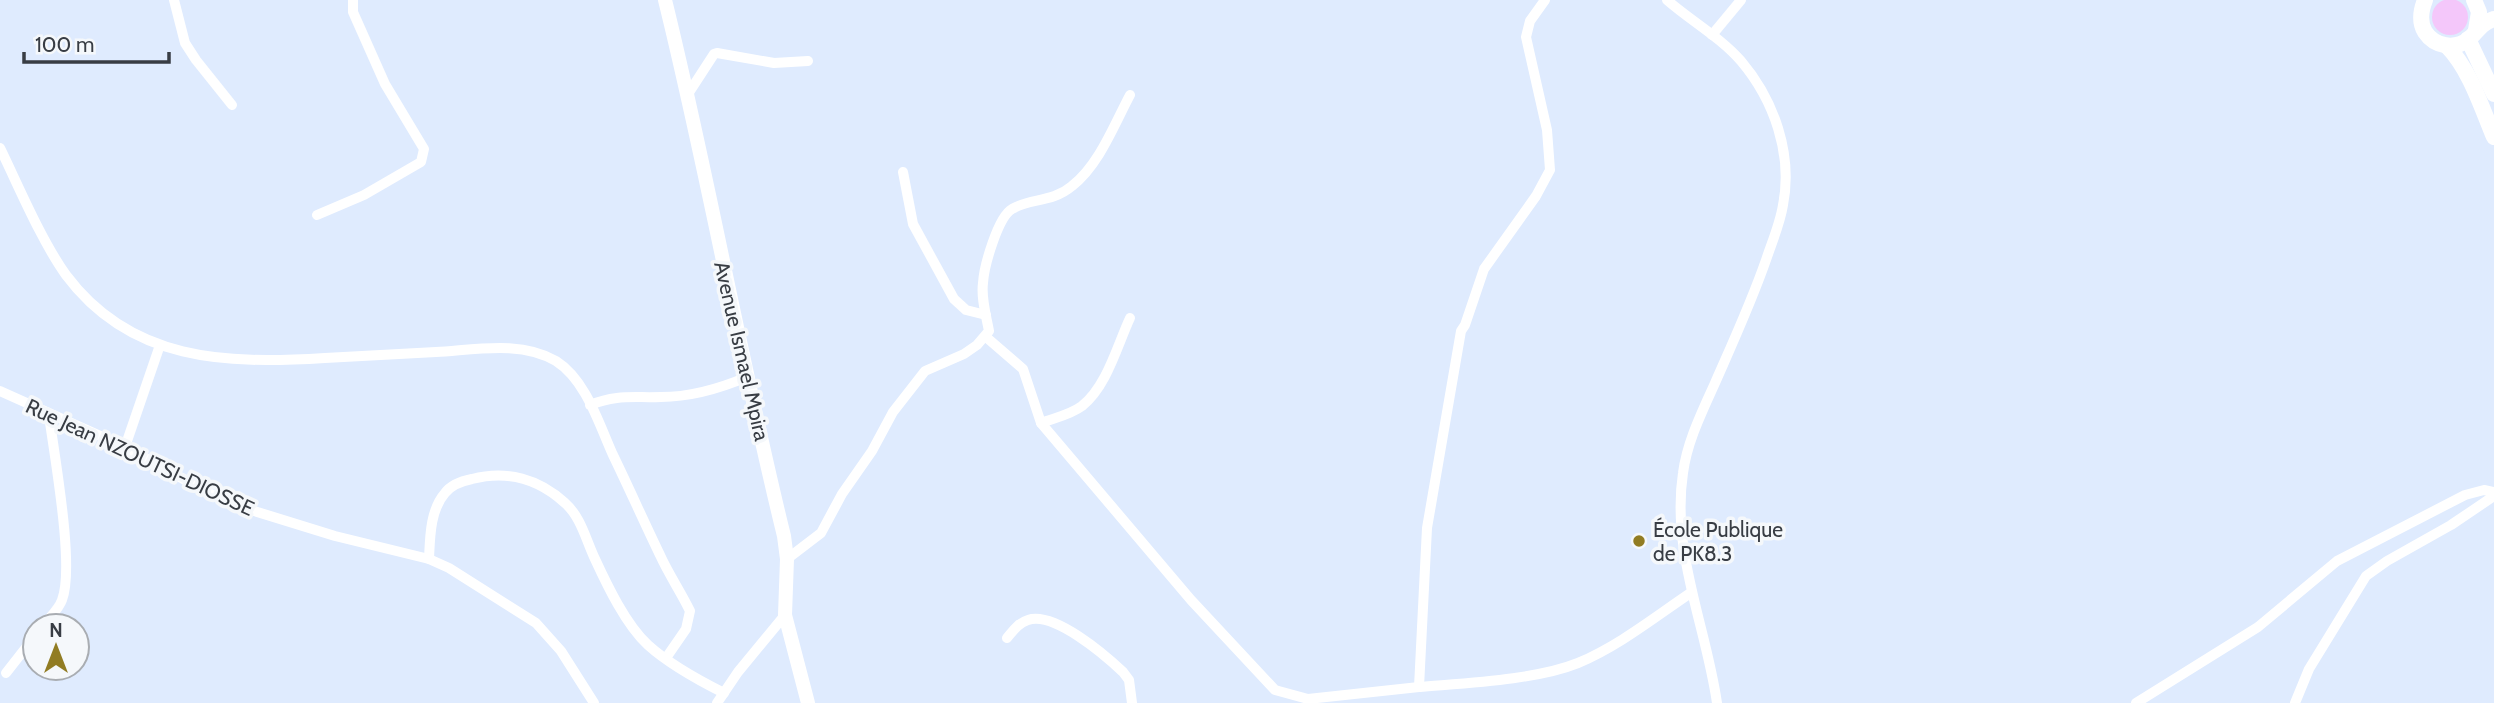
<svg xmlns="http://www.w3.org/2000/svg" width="2494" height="703" viewBox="0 0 2494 703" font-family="Cabin,sans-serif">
  <rect width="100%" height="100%" fill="#dfebfe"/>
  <circle fill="#f4c7fa" cx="2450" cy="17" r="18"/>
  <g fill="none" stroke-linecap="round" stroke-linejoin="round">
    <g stroke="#fff" stroke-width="10">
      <path d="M174,0L185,43L196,60L232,105"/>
      <path d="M1667,0C1691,21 1720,37 1741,61C1774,100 1793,154 1783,205C1780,224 1772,242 1766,260C1751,303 1733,342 1715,383C1702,412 1687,442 1683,473C1671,552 1706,626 1717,703"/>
      <path d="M1712,35L1741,0"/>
      <path d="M688,94L714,54L717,53L774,63L808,61"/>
      <path d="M0,148C19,187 41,240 66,275C131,362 226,364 325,358C362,356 399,354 436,352C474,350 521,340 556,361C586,380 599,424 613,455C629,488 644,522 660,555C669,575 681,592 690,611L686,629L666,658"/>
      <path d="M903,172L913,224L954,299L966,310L986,315"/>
      <path d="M317,215L364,195L421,162L424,149L385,84L353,12V0"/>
      <path d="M986,337L1023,369L1041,423L1191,600L1275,690L1308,699L1419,687L1427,528L1461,331L1465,325L1484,269L1536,196L1550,170L1547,130L1526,37L1530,21L1545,0"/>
      <path d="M0,391L125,447L209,493L238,506L335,536L429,559L449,568L536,623L561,651L594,703"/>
      <path d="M590,405C617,394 633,398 661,397C689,397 721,388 747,377"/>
      <path d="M1041,423C1054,418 1070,415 1082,406C1107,386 1117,346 1130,318"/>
      <path d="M125,447L160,345"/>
      <path d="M429,559C430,538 430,510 445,493C451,485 462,481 472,479C507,470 539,479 565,503C581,517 586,540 595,559C607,585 626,625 648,645C669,664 698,680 724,693"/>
      <path d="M787,559L821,533L842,494L872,451L893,412L925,371L964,354L977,345L989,331C986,315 981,298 983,283C984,266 998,217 1012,209C1030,198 1052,203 1072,186C1099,165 1114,125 1130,95"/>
      <path d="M43,626C49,618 59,609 62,600C75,567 54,454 49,415"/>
      <path d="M1007,638C1013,631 1018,623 1028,620C1054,611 1105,655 1123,672L1129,680L1132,703"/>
      <path d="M6,673L35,636"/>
      <path d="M1419,687C1465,683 1536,680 1578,663C1619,646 1656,616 1692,592"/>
      <path d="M717,703L738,672L785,615"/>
      <path d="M2136,703L2258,627L2337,561L2465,495L2484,490L2494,492"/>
      <path d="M2295,703L2309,669L2366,576L2387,561L2451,525L2494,496"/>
    </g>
    <path stroke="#fff" stroke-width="14" d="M665,0C709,178 740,358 784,536L787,559L785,615L808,703"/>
    <g stroke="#fff" stroke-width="16">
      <path d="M2425,0C2421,10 2419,22 2425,32C2435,47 2455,50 2469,39C2478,31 2481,23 2494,19"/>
      <path d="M2474,0L2479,12L2476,30"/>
      <path d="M2468,39L2494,94"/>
      <path d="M2447,46C2470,70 2481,106 2494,137"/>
    </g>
  </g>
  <circle fill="#917c23" stroke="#f5f8fb" stroke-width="2.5" cx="1639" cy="541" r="7"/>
  <g text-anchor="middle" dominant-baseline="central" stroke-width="7" stroke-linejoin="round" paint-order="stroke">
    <g font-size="21" fill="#383d44" stroke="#f5f8fb">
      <text transform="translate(742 351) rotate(77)">Avenue Ismael Mpira</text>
      <text transform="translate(140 457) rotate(25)">Rue Jean NZOUTSI-DIOSSE</text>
    </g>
    <g font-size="21" fill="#383d44" stroke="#f5f8fb" text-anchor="start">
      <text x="1653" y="529">École Publique<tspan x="1653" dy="24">de PK8.3</tspan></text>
    </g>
  </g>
  <g transform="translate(56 647)"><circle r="33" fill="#f5f8fb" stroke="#a9adb2" stroke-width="2"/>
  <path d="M0-5L12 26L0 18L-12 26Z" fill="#917c23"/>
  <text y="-10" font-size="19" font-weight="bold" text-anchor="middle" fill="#383d44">N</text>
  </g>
  <path d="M24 52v10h145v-10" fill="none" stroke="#383d44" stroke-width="3.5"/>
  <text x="35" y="52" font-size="21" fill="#383d44" stroke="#f5f8fb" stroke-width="5" paint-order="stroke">100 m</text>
</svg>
